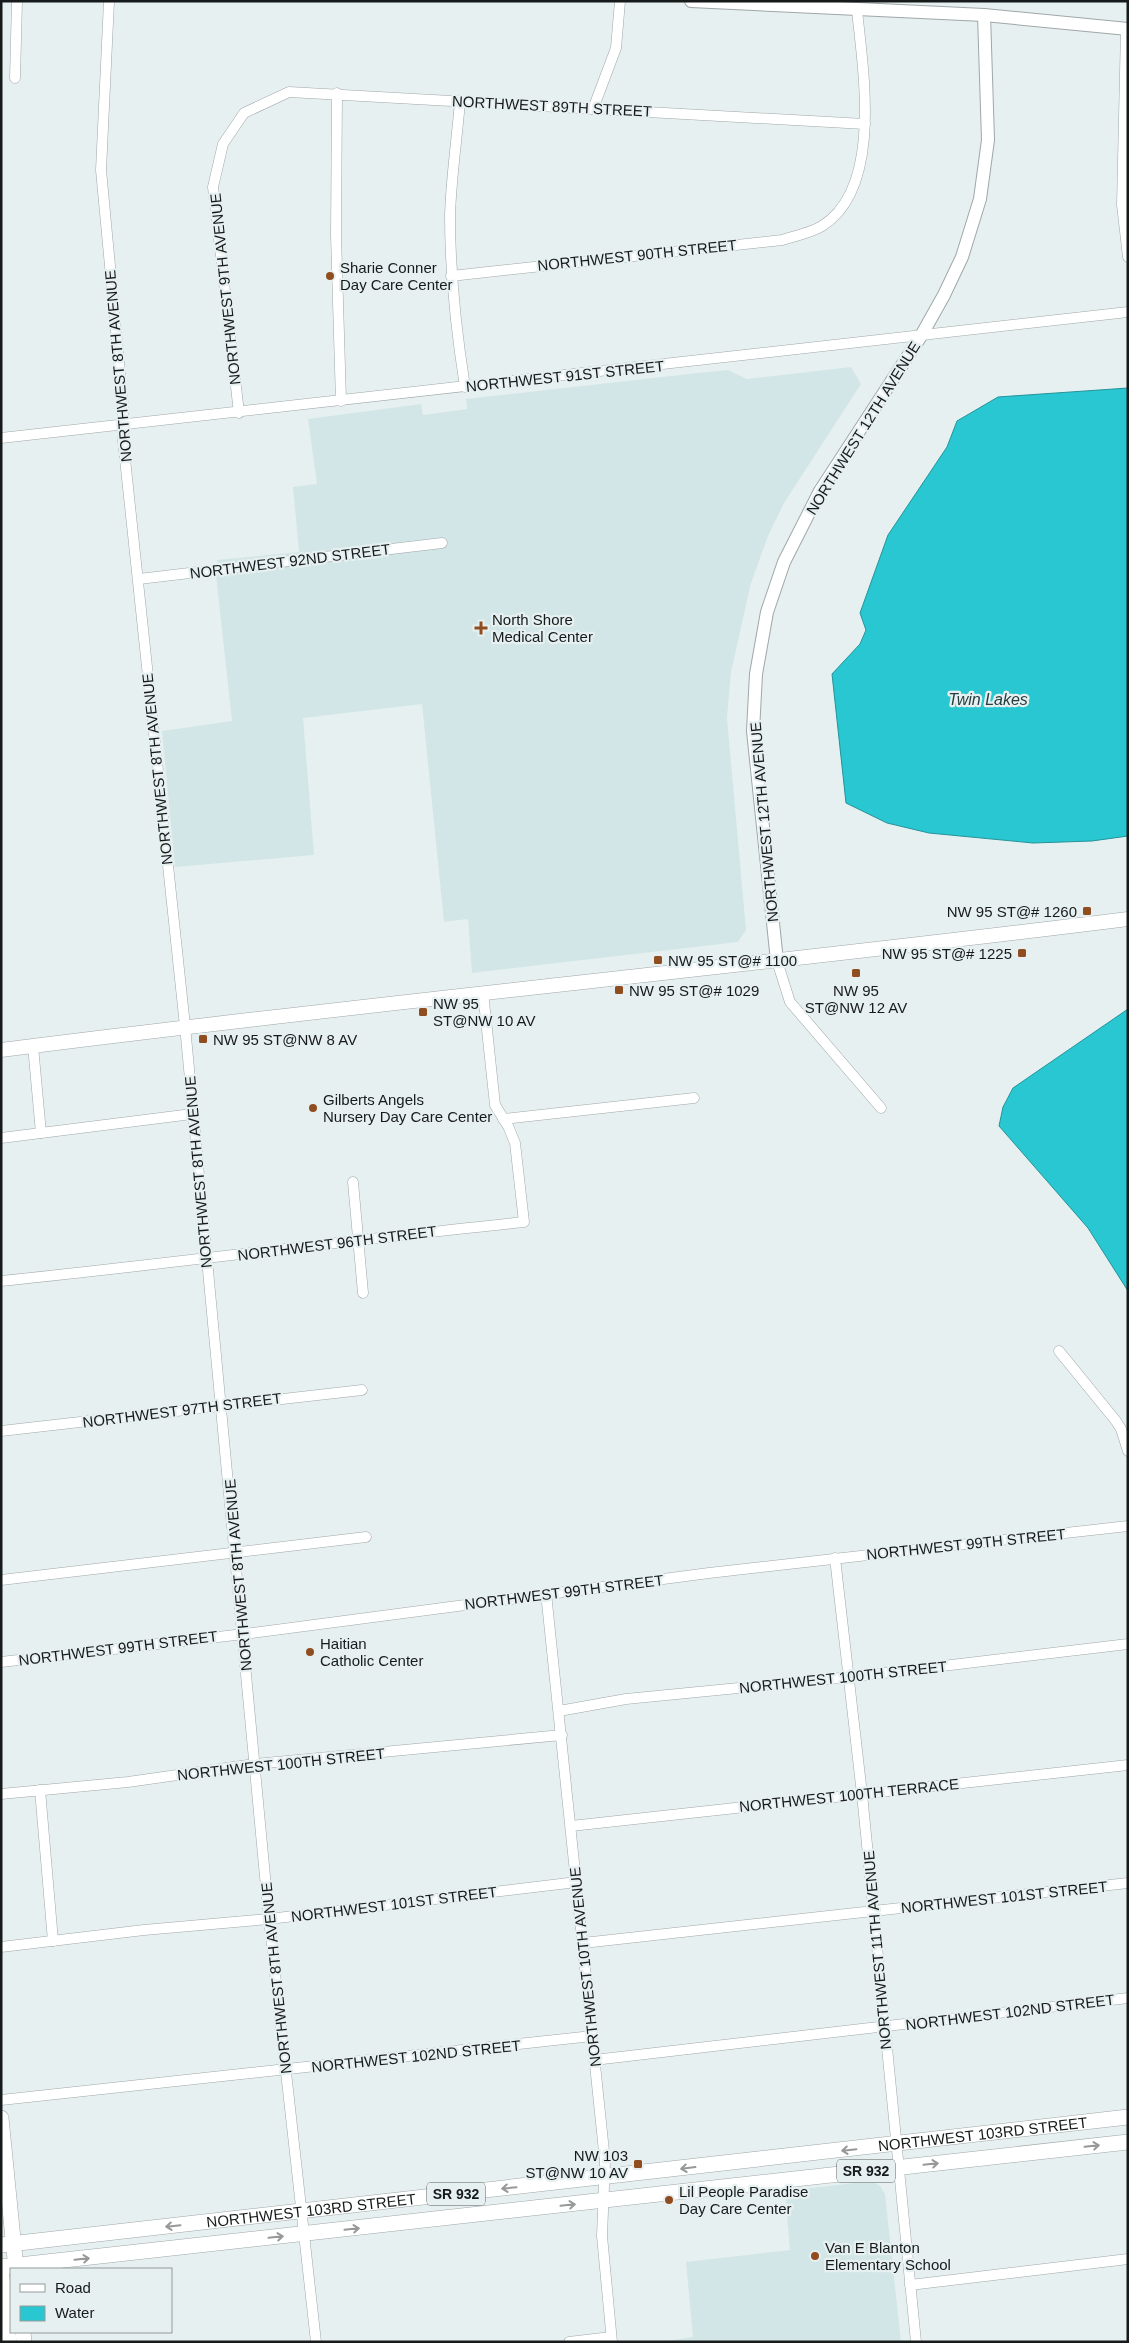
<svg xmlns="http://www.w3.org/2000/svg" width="1129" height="2343" viewBox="0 0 1129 2343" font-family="Arial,sans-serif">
  <rect width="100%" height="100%" fill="#e7f0f0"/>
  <g fill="#d3e6e7">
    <path d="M851,367L861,384L784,503L768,536L751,583L731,672L727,718L746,930L738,942L472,973L468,919L444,922L422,704L303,718L314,855L175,867L162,731L232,721L216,575L217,560L299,552L293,487L317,484L308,419L421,404L423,415L467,409L466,399L707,372L728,370L747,379Z"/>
    <path d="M872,2181L880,2186L885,2194L901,2342H660L693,2337L686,2262L790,2250L785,2191Z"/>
  </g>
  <g fill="#29c7d1" stroke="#24939a">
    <path d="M1128,388V836L1092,841L1033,843L929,833L887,823L846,803L832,674L860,644L866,630L860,613L888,535L947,447L957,421L998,397Z"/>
    <path d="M1128,1009V1291L1088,1228L999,1126L1003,1107L1013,1088Z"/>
  </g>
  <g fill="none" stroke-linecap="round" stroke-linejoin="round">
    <defs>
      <g id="minor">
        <path d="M109,1L101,170L123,405V440L185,1026L269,1919L316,2342"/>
        <path d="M1126,29L1122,205L1128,257"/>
        <path d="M15,78L17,1"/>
        <path d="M337,93L336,235L341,401"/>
        <path d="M460,101C457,139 451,178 450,216C450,274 456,330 465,387"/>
        <path d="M593,109L616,48L620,1"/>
        <path d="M451,276L782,240C794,236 811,233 822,226C883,188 863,71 857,10"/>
        <path d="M239,413L213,187L223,144L244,113L289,92L865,124"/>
        <path d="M1,438L1128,312"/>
        <path d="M139,579L442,543"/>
        <path d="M777,961L790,1002L881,1108"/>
        <path d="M33,1046L41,1133"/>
        <path d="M503,1119L694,1098"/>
        <path d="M1,1138L192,1114"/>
        <path d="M353,1182L363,1293"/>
        <path d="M1,1281C176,1263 350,1240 524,1222L515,1143L508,1126L495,1105L483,992"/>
        <path d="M1059,1351L1116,1421L1121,1429L1128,1451"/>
        <path d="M1,1431L362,1390"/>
        <path d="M835,1558L862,1794L916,2342"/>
        <path d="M1,1580L366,1537"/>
        <path d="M546,1593L605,2161L602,2236L612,2342"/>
        <path d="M1,1662L244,1634L709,1573L1128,1526"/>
        <path d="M559,1711L626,1699L850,1677L1128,1644"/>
        <path d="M40,1790L53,1941"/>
        <path d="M1,1794L128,1782L255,1764L562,1735"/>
        <path d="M571,1826L1128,1765"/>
        <path d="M583,1943L1128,1883"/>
        <path d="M1,1947L144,1930L269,1919L577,1882"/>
        <path d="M594,2060L1128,1998"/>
        <path d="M1,2100L592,2036"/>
        <path d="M910,2285L1128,2259"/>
        <path d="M569,2342L611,2337"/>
      </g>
      <g id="tertiary">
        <path d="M691,1L984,15L1128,29"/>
        <path d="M777,961L753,731L756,674L767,612L784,562L820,491L921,336L944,295L962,257L980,199L988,140L984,15"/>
      </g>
      <path id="secondary" d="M1,1050C376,1002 753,966 1128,919"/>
      <g id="primary">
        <path d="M1,2118L16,2269"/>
        <path id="s1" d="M1,2245L1128,2117"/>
        <path d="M1,2267L1128,2142"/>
        <path d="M1,2267L9,2342"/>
        <path d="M23,2332L24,2342"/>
      </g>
    </defs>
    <use href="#minor" stroke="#9fa7a8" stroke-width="11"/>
    <use href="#tertiary" stroke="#9fa7a8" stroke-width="14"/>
    <use href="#secondary" stroke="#9fa7a8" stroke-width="15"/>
    <use href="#primary" stroke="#9fa7a8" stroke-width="16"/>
    <use href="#minor" stroke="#fff" stroke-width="10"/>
    <use href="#tertiary" stroke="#fff" stroke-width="12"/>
    <use href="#secondary" stroke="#fff" stroke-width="14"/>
    <use href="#primary" stroke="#fff" stroke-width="15"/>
  </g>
  <defs><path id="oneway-shaft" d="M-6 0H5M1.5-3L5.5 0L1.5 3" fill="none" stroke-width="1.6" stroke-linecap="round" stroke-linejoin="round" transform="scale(1.25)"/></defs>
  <g stroke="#979898">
    <use href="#oneway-shaft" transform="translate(1092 2146) rotate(-6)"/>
    <use href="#oneway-shaft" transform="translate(849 2150) rotate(174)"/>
    <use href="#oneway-shaft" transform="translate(931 2164) rotate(-6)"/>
    <use href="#oneway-shaft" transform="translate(688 2168) rotate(173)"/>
    <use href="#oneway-shaft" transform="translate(509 2188) rotate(174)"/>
    <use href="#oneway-shaft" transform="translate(568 2205) rotate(-6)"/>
    <use href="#oneway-shaft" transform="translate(173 2226) rotate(174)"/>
    <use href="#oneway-shaft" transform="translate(352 2229) rotate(-6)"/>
    <use href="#oneway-shaft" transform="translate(276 2237) rotate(-6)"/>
    <use href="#oneway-shaft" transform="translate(82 2259) rotate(-6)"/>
  </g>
  <g fill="#904d1f" stroke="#e7f0f0" stroke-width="2">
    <circle cx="330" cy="276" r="5"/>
    <path d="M478.5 620.5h5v5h5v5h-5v5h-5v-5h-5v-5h5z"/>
    <rect x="1082" y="906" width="10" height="10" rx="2.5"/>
    <rect x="1017" y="948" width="10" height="10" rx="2.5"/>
    <rect x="653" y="955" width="10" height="10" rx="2.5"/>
    <rect x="851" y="968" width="10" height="10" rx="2.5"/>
    <rect x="614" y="985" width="10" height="10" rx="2.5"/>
    <rect x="418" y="1007" width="10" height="10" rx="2.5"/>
    <rect x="198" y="1034" width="10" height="10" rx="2.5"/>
    <circle cx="313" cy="1108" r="5"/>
    <circle cx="310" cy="1652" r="5"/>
    <rect x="633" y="2159" width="10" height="10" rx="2.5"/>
    <circle cx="669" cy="2200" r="5"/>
    <circle cx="815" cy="2256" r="5"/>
  </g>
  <g text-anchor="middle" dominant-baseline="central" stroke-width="4.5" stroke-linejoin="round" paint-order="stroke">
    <g fill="#e7f0f0" stroke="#555a5a" stroke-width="1">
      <rect x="837" y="2159.5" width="58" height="23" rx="4"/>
      <rect x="427" y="2182.5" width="58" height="23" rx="4"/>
    </g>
    <g font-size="14" font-weight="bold" fill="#171a1a">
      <text x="866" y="2171">SR 932</text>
      <text x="456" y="2194">SR 932</text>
    </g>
    <g font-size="15" fill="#171a1a" stroke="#e7f0f0">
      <text transform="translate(552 106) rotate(3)">NORTHWEST 89TH STREET</text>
      <text transform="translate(637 255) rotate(-6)">NORTHWEST 90TH STREET</text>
      <text transform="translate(225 289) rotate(-96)">NORTHWEST 9TH AVENUE</text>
      <text transform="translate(118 366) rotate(-95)">NORTHWEST 8TH AVENUE</text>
      <text transform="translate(565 376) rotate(-6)">NORTHWEST 91ST STREET</text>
      <text transform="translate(863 428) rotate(-58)">NORTHWEST 12TH AVENUE</text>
      <text transform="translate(290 561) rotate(-7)">NORTHWEST 92ND STREET</text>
      <text transform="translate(157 769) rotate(-96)">NORTHWEST 8TH AVENUE</text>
      <text transform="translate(764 822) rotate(-95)">NORTHWEST 12TH AVENUE</text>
      <text transform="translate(198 1172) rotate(-95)">NORTHWEST 8TH AVENUE</text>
      <text transform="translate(337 1243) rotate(-7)">NORTHWEST 96TH STREET</text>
      <text transform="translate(182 1410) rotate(-7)">NORTHWEST 97TH STREET</text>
      <text transform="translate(966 1544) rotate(-6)">NORTHWEST 99TH STREET</text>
      <text transform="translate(238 1575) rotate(-95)">NORTHWEST 8TH AVENUE</text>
      <text transform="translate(564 1592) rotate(-7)">NORTHWEST 99TH STREET</text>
      <text transform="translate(118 1648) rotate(-7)">NORTHWEST 99TH STREET</text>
      <text transform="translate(843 1677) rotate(-6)">NORTHWEST 100TH STREET</text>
      <text transform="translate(281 1764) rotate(-6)">NORTHWEST 100TH STREET</text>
      <text transform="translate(849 1795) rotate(-6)">NORTHWEST 100TH TERRACE</text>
      <text transform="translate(1004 1897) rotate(-6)">NORTHWEST 101ST STREET</text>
      <text transform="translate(394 1904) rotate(-7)">NORTHWEST 101ST STREET</text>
      <text transform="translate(877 1950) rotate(-95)">NORTHWEST 11TH AVENUE</text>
      <text transform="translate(585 1967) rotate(-96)">NORTHWEST 10TH AVENUE</text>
      <text transform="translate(276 1978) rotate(-96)">NORTHWEST 8TH AVENUE</text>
      <text transform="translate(1010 2012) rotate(-7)">NORTHWEST 102ND STREET</text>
      <text transform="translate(416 2056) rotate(-6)">NORTHWEST 102ND STREET</text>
      <text stroke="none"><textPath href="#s1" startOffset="988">NORTHWEST 103RD STREET</textPath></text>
      <text stroke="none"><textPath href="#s1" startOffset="312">NORTHWEST 103RD STREET</textPath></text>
    </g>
    <g font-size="15" fill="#171a1a" stroke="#e7f0f0" text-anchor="start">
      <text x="340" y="267">Sharie Conner<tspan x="340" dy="17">Day Care Center</tspan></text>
      <text x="492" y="619">North Shore<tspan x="492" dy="17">Medical Center</tspan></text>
      <text x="1077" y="911" text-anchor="end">NW 95 ST@# 1260</text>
      <text x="1012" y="953" text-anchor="end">NW 95 ST@# 1225</text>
      <text x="668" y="960">NW 95 ST@# 1100</text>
      <text x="629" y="990">NW 95 ST@# 1029</text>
      <text x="856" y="990" text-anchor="middle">NW 95<tspan x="856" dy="17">ST@NW 12 AV</tspan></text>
      <text x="433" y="1003">NW 95<tspan x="433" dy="17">ST@NW 10 AV</tspan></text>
      <text x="213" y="1039">NW 95 ST@NW 8 AV</text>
      <text x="323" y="1099">Gilberts Angels<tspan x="323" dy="17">Nursery Day Care Center</tspan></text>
      <text x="320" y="1643">Haitian<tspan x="320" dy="17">Catholic Center</tspan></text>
      <text x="628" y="2155" text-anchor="end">NW 103<tspan x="628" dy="17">ST@NW 10 AV</tspan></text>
      <text x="679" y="2191">Lil People Paradise<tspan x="679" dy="17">Day Care Center</tspan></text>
      <text x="825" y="2247">Van E Blanton<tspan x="825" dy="17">Elementary School</tspan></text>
    </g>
    <g font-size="16" font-style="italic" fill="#263e40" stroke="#e7f0f0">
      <text x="988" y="699">Twin Lakes</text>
    </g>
  </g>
  <rect width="1129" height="2343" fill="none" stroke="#171a1a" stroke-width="5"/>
  <rect x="10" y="2268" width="162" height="65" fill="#e7f0f0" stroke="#949a9a"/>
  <rect x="20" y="2284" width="25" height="8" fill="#ffffff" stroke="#949a9a"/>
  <text x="55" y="2293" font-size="15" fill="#171a1a">Road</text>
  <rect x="20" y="2306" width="25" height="15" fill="#29c7d1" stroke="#949a9a"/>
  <text x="55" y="2318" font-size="15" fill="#171a1a">Water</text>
</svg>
